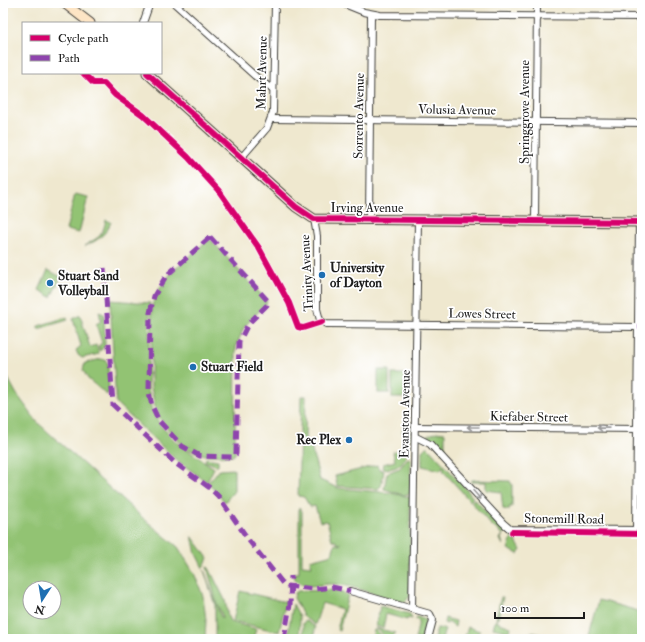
<svg xmlns="http://www.w3.org/2000/svg" width="645" height="642" viewBox="0 0 645 642" font-family="'IM FELL Double Pica',serif">
  <rect width="100%" height="100%" fill="#fff"/>
  <filter id="ink" filterUnits="userSpaceOnUse"><feTurbulence type="fractalNoise" baseFrequency=".025" numOctaves="2"/><feDisplacementMap in="SourceGraphic" scale="8" xChannelSelector="R" yChannelSelector="G"/><feConvolveMatrix kernelMatrix="1 2 1 2 8 2 1 2 1" color-interpolation-filters="sRGB"/></filter>
  <filter id="wash" filterUnits="userSpaceOnUse"><feTurbulence type="fractalNoise" baseFrequency=".012" numOctaves="4" result="noise"/><feDisplacementMap in="SourceGraphic" scale="16" xChannelSelector="R" yChannelSelector="G"/><feGaussianBlur stdDeviation="0.9" result="paint"/><feColorMatrix in="noise" values="0 0 0 0 0 0 0 0 0 0 0 0 0 0 0 0 0 1.4 0 .05"/><feComposite in="paint" operator="in"/></filter>
  <g filter="url(#wash)">
    <rect width="100%" height="100%" fill="#efe8cf"/>
    <g fill="#92c373" stroke="#577048" fill-rule="evenodd">
      <path d="M75,194L88,197L79,233L66,230Z"/>
      <path d="M106,220L111,222C106,235 97,241 85,246C97,236 101,241 106,220Z"/>
      <path d="M208,240H211L267,301L266,304L244,327L236,347L235,454L233,456L205,455L190,450L182,444L165,426L156,412L151,387L152,306C160,277 186,260 208,240Z"/>
      <path d="M48,270L61,277L51,297L39,290Z"/>
      <path d="M110,300L150,303L148,388L151,408L160,425L177,443L214,468L207,482L175,459L116,403Z"/>
      <path d="M99,312L104,314L105,346L100,351L98,346L102,343L96,324L101,321Z"/>
      <path d="M80,315L90,347L96,345L99,354L82,358L78,355L76,350L81,346L73,319Z"/>
      <path d="M67,317L68,320L38,329V326Z"/>
      <path d="M101,359L105,360L108,363L109,392L107,395L88,379L83,370L85,363Z"/>
      <path d="M3,369L16,393L38,423L144,519L178,547L194,573L203,596L206,620L205,639H3ZM30,588H54V612H30Z"/>
      <rect x="378" y="370" width="11" height="23"/>
      <rect x="392" y="374" width="13" height="24"/>
      <path d="M301,396H306L305,443H310L320,480L338,488L391,493L410,497V596L405,602H400C381,597 353,585 334,584C320,583 307,591 295,580L294,573H299V507L302,511V565L312,566L310,560L332,554L335,544L340,545L341,543L338,544L337,542L332,540L327,521L320,522L315,506L310,507L304,497L298,496Z"/>
      <path d="M410,421V440L405,437L402,431L404,425Z"/>
      <path d="M436,432L445,433V451L444,453L427,436Z"/>
      <path d="M427,446L468,491L473,498L470,501L444,472L443,466L440,470L422,466V451Z"/>
      <path d="M398,450L407,454C402,465 395,471 382,468L383,464L395,461L393,452Z"/>
      <path d="M206,458L218,460V466L205,461Z"/>
      <path d="M408,458L411,459L410,494L403,495L384,489L387,473L400,468Z"/>
      <path d="M377,465L379,469L384,471L381,486L378,489L337,486L335,476Z"/>
      <path d="M234,469V491L225,502L208,483L219,470Z"/>
      <path d="M472,480L510,481L512,485V507H509V510L503,509L501,492L486,490V482H471Z"/>
      <path d="M474,499L495,521L510,533L505,532L501,538L503,545L500,539L503,534L492,526L471,502Z"/>
      <path d="M192,536L208,558L203,568L196,554Z"/>
      <path d="M513,536H516V541L521,550L518,554L508,549Z"/>
      <path d="M207,567L209,568L225,600L228,617L231,622L256,629L253,639H215V606L204,570L219,612L221,617H223L217,604Z"/>
      <path d="M334,590L348,595L339,631L337,630L342,609L322,603L315,625L304,617L294,598L295,593L298,591Z"/>
      <path d="M240,591L286,602L279,632L233,621Z"/>
      <path d="M501,597H503L497,622L511,627L510,632L493,628L497,617H496Z"/>
      <path d="M599,600L642,612V639H588Z"/>
      <path d="M293,604L300,617L299,639H287Z"/>
      <path d="M380,606L410,614L412,619L408,618L407,620L386,614L383,628L376,626Z"/>
      <path d="M417,617L426,620L422,639H415L419,621L415,619Z"/>
      <path d="M445,618L456,621L455,627L448,622L447,624L444,623Z"/>
      <path d="M306,621L315,627L314,639H303V623Z"/>
      <path d="M468,627L480,631L477,635L478,639H464Z"/>
      <path d="M376,628L379,629L396,633L392,637H386Z"/>
      <path d="M437,628L445,629L442,639H434Z"/>
      <path d="M374,630H375L385,639H372Z"/>
      <path d="M531,632L555,638L543,639L530,636Z"/>
    </g>
  </g>
  <g filter="url(#ink)">
    <g fill="none" stroke-linecap="round" stroke-linejoin="round">
      <defs>
        <g id="street">
          <path d="M174,3L255,76L273,90"/>
          <path d="M342,3L364,12L380,15L642,17"/>
          <path d="M143,23L150,3"/>
          <path d="M271,119L642,123"/>
          <path d="M241,158L267,128L273,112L275,3"/>
          <path d="M314,219L317,236V309L320,320L326,324L638,327"/>
          <path d="M369,219L371,14"/>
          <path d="M535,221L537,3"/>
          <path d="M416,427L642,429"/>
          <path d="M416,437L430,444L503,523L510,529L642,530"/>
          <path d="M636,530L639,222"/>
          <path d="M350,591L430,614L433,620L428,639"/>
          <path d="M412,609L418,220"/>
        </g>
        <g id="secondary">
          <path d="M64,3L90,23"/>
          <path d="M147,73L296,207L314,219L642,222"/>
        </g>
      </defs>
      <use href="#street" stroke="#3c3b37" stroke-width="8"/>
      <use href="#secondary" stroke="#3c3b37" stroke-width="11"/>
      <use href="#street" stroke="#fff" stroke-width="6"/>
      <use href="#secondary" stroke="#fde5c5" stroke-width="9"/>
      <g stroke="#8e44ad" stroke-width="5" stroke-dasharray="10 5" stroke-linecap="butt">
        <path d="M210,237L268,301L267,305L248,324L239,342L236,454L232,457L200,456L182,446L159,421L152,406L149,392L150,313L154,296L166,276Z"/>
        <path d="M104,268L113,405L175,463L210,488L219,497L250,542L284,585L287,586L314,589L332,587L350,591"/>
        <path d="M638,327H642"/>
        <path d="M284,639L290,605L291,576"/>
      </g>
      <defs>
        <g id="cycleway">
          <path d="M83,73L93,83H104L115,95L143,115L188,157L219,191L259,248L289,303L298,327L303,328L322,322"/>
          <path d="M147,73L296,207L314,219L642,222"/>
          <path d="M512,532L642,534"/>
        </g>
      </defs>
      <use href="#cycleway" stroke="#fff" stroke-width="8"/>
      <use href="#cycleway" stroke="#d6006c" stroke-width="6"/>
    </g>
    <defs><path id="oneway-shaft" d="M-6 0H5M1.5-3L5.5 0L1.5 3" fill="none" stroke-width="1.6" stroke-linecap="round" stroke-linejoin="round"/></defs>
    <g stroke="#999">
      <use href="#oneway-shaft" transform="translate(473 427) rotate(-180)"/>
      <use href="#oneway-shaft" transform="translate(603 428) rotate(-179)"/>
      <use href="#oneway-shaft" transform="translate(477 495) rotate(48)"/>
    </g>
  </g>
  <g fill="#1f6fb2" stroke="#fff" stroke-width="1.5">
    <circle cx="322" cy="275" r="4"/>
    <circle cx="50" cy="283" r="4"/>
    <circle cx="193" cy="367" r="4"/>
    <circle cx="349" cy="440" r="4"/>
  </g>
  <g text-anchor="middle" dominant-baseline="central" stroke-width="3.5" stroke-linejoin="round" paint-order="stroke">
    <g font-size="13" fill="#1c1c1c" stroke="#fff">
      <text transform="translate(262 73) rotate(-89)">Mahrt Avenue</text>
      <text transform="translate(457 110) rotate(1)">Volusia Avenue</text>
      <text transform="translate(525 112) rotate(-90)">Springgrove Avenue</text>
      <text transform="translate(359 116) rotate(-89)">Sorrento Avenue</text>
      <text x="367" y="208">Irving Avenue</text>
      <text transform="translate(307 273) rotate(-93)">Trinity Avenue</text>
      <text transform="translate(482 314) rotate(1)">Lowes Street</text>
      <text transform="translate(405 414) rotate(-89)">Evanston Avenue</text>
      <text transform="translate(529 417) rotate(1)">Kiefaber Street</text>
      <text transform="translate(564 519) rotate(1)">Stonemill Road</text>
    </g>
    <g font-size="13" font-weight="bold" fill="#1c1c1c" stroke="#fff" text-anchor="start">
      <text x="330" y="268">University<tspan x="330" dy="15">of Dayton</tspan></text>
      <text x="58" y="276">Stuart Sand<tspan x="58" dy="15">Volleyball</tspan></text>
      <text x="201" y="367">Stuart Field</text>
      <text x="341" y="440" text-anchor="end">Rec Plex</text>
    </g>
  </g>
  <rect width="645" height="642" fill="none" stroke="#fff" stroke-width="16"/>
  <rect x="22" y="22" width="140" height="52" fill="#ffffff" stroke="#a4a4a4"/>
  <rect x="30" y="35" width="20" height="6" fill="#d6006c" stroke="#a4a4a4"/>
  <text x="58" y="42" font-size="12" fill="#1c1c1c">Cycle path</text>
  <rect x="30" y="55" width="20" height="6" fill="#8e44ad" stroke="#a4a4a4"/>
  <text x="58" y="62" font-size="12" fill="#1c1c1c">Path</text>
  <g transform="translate(42 600) rotate(192)"><circle r="19" fill="#ffffff" stroke="#a4a4a4"/>
  <path d="M0-3L7 15L0 10L-7 15Z" fill="#1f6fb2"/>
  <text y="-6" font-size="11" font-weight="bold" text-anchor="middle" fill="#1c1c1c">N</text>
  </g>
  <path d="M495 612v6h89v-6" fill="none" stroke="#1c1c1c" stroke-width="2"/>
  <text x="501" y="612" font-size="12" fill="#1c1c1c" stroke="#ffffff" stroke-width="3" paint-order="stroke">100 m</text>
</svg>
